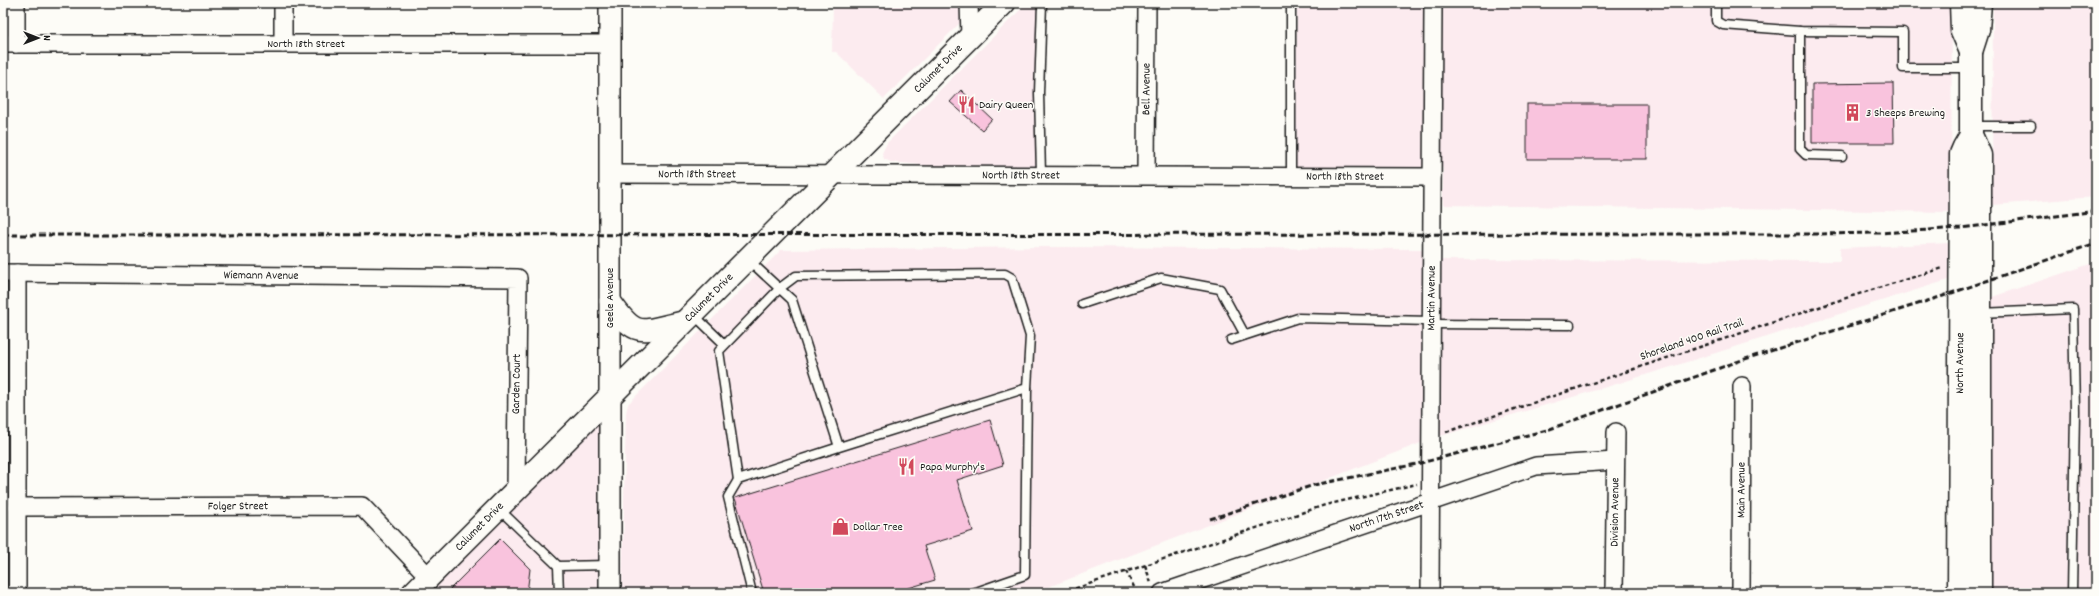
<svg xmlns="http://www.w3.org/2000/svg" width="2099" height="596" viewBox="0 0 2099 596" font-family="Dekko,sans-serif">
  <rect width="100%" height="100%" fill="#fdfcf7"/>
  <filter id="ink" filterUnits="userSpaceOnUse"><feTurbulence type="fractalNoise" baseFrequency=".025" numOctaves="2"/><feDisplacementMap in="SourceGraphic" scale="8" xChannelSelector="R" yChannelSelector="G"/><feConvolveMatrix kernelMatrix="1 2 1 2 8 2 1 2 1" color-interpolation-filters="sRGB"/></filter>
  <g filter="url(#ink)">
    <g fill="#fcebef">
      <path d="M833,3H980L884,99L836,52H832Z"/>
      <path d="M1027,3H1038L1039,11L1035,100L1037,166H933L891,162L884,159L882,153L887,143Z"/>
      <path d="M1297,3H1952L1951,212L1443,205V168L1296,167Z"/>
      <path d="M1993,3H2096V197L1992,205Z"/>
      <path d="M1950,243L1951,279L1623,382L1431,439L1033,593H622L626,413L628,404L781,250L1048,247L1422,249V260L1840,261V248Z"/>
      <path d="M2096,262V593H1990L1992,297Z"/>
      <path d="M611,396L610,593H413Z"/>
    </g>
    <g fill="#f9c3dd" stroke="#1c1c1c">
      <path d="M1893,83L1894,143H1812V84Z"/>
      <path d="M961,90L992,119L982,130L950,102Z"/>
      <rect x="1527" y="104" width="120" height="55"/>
      <path d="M990,420L1003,465L957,480L973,531L924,546L935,580L892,593H764L735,498Z"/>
      <path d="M500,539L530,569L527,593H446Z"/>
    </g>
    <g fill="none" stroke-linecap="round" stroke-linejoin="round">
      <defs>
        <g id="service">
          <path d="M1291,3V176"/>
          <path d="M1716,3V21L1723,25L1800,31L1903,32V68H1970"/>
          <path d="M1800,31V149L1806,155L1842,156"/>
          <path d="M1972,126H2031"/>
          <path d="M1041,174L1039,93L1042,3"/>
          <path d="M748,259C762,273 777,286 792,300L839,447L1027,388L1030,336L1012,278L1005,274L796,276L780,288L719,351L738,480L839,447"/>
          <path d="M1082,304L1161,278L1220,289L1245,335"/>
          <path d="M1980,313L2073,309L2075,411L2072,593"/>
          <path d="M693,314L724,344"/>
          <path d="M1431,324L1570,325"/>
          <path d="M1231,340L1298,318L1431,321"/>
          <path d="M738,480L728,497L752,593"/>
          <path d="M499,509L558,566"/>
          <path d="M559,593L558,566L610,565"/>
          <path d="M973,593L1025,575L1027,388"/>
        </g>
        <g id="minor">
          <path d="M969,3L970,37"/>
          <path id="s1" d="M3,44H610"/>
          <path d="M16,44V3"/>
          <path d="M283,44V3"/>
          <path id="s2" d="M610,174L1432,177"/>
          <path id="s3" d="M1146,175L1147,3"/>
          <path id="s4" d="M3,273L518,278L516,491"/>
          <path id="s5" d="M17,507L362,506L429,577"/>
          <path d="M17,593V273"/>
          <path id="s6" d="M1162,593L1536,466L1615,461"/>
          <path id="s7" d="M1430,593L1433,3"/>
          <path id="s8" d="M1614,593L1616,432"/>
          <path id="s9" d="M1741,593L1742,386"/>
        </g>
        <g id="tertiary">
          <path d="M610,3V593"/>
          <path d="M610,301C637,340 640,331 683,322"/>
        </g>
        <g id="secondary">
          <path d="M1961,3L1962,31L1971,52"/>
          <path d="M1980,3L1978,30L1971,52V135L1980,155V593"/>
          <path id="s10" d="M1959,593L1961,154L1964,147L1971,135"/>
        </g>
        <g id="primary">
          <path id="s11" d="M413,593L1004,3"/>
        </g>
      </defs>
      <use href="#service" stroke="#1c1c1c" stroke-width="11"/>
      <use href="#minor" stroke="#1c1c1c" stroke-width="20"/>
      <use href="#tertiary" stroke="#1c1c1c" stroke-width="24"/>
      <use href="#secondary" stroke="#1c1c1c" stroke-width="25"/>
      <use href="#primary" stroke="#1c1c1c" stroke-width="25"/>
      <g stroke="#1c1c1c" stroke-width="2.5" stroke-dasharray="4 3" stroke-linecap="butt">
        <path d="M1446,432L1849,297L1943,268"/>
        <path d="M1145,565L1151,583"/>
        <path d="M1126,571L1137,593"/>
        <path d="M1062,593L1325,505L1417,484"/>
      </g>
      <use href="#service" stroke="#fdfcf7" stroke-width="8"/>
      <use href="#minor" stroke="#fdfcf7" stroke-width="17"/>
      <use href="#tertiary" stroke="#fdfcf7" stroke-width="21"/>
      <use href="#secondary" stroke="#fdfcf7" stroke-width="22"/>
      <use href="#primary" stroke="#fdfcf7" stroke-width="22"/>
      <g stroke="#1c1c1c" stroke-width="3" stroke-dasharray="6 3" stroke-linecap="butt">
        <path d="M3,235L1819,234L1879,233L1961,228L2096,211"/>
        <path d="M1210,519L1314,485L1417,464L1547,430L1742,360L1943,296L2096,243"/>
      </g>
    </g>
  </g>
  <defs>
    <symbol id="restaurant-bare" viewBox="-9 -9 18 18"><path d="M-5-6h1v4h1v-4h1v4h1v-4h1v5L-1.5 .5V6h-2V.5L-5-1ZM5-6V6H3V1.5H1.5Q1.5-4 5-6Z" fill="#d1495b" stroke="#fdfcf7" stroke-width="2.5" paint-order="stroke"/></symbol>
    <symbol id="building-bare" viewBox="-9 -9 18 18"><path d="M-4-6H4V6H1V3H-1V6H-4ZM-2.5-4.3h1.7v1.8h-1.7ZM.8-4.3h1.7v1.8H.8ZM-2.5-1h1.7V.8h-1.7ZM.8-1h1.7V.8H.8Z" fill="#d1495b" stroke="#fdfcf7" stroke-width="2.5" paint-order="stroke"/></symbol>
    <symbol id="shop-bare" viewBox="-9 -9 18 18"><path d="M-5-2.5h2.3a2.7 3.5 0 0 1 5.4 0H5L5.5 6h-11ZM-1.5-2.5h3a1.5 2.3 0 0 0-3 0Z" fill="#d1495b" stroke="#fdfcf7" stroke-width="2.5" paint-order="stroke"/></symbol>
  </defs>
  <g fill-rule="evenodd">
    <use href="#restaurant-bare" x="954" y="92" width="25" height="25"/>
    <use href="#building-bare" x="1840" y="100" width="25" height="25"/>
    <use href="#restaurant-bare" x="894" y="454" width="25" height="25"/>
    <use href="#shop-bare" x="828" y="514" width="25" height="25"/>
  </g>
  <g text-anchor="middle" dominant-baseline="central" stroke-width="3" stroke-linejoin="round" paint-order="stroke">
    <g font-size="12" fill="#1c1c1c" stroke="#fdfcf7">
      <text stroke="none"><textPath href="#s1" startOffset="303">North 18th Street</textPath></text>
      <text stroke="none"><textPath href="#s11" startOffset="742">Calumet Drive</textPath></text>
      <text stroke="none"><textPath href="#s3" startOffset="86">Bell Avenue</textPath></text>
      <text stroke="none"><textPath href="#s2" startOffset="87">North 18th Street</textPath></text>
      <text stroke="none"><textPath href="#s2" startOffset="411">North 18th Street</textPath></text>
      <text stroke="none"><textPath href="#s2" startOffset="735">North 18th Street</textPath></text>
      <text stroke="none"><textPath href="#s4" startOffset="258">Wiemann Avenue</textPath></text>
      <text stroke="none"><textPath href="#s11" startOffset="418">Calumet Drive</textPath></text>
      <text transform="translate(610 298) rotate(-90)">Geele Avenue</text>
      <text stroke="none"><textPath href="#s7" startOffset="295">Martin Avenue</textPath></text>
      <text transform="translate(1692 340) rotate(-19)">Shoreland 400 Rail Trail</text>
      <text stroke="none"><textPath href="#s10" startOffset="230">North Avenue</textPath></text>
      <text transform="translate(517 384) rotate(-89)">Garden Court</text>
      <text stroke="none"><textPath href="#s9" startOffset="103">Main Avenue</textPath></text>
      <text stroke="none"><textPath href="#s5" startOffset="221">Folger Street</textPath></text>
      <text stroke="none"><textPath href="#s8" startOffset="81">Division Avenue</textPath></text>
      <text stroke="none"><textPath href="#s6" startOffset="237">North 17th Street</textPath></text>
      <text stroke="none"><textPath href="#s11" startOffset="94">Calumet Drive</textPath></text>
    </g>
    <g font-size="12" fill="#1c1c1c" stroke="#fdfcf7" text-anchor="start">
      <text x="979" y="105">Dairy Queen</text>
      <text x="1866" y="113">3 Sheeps Brewing</text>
      <text x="920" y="467">Papa Murphy's</text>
      <text x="853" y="527">Dollar Tree</text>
    </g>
  </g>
  <rect width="2099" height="596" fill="none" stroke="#fdfcf7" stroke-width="16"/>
  <rect x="8" y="8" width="2083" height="580" fill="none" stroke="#1c1c1c" stroke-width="1.5" filter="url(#ink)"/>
  <g transform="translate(38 38) rotate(90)" stroke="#fdfcf7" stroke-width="3" paint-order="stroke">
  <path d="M0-3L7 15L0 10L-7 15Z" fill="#1c1c1c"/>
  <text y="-6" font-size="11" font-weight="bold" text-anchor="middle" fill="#1c1c1c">N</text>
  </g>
</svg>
